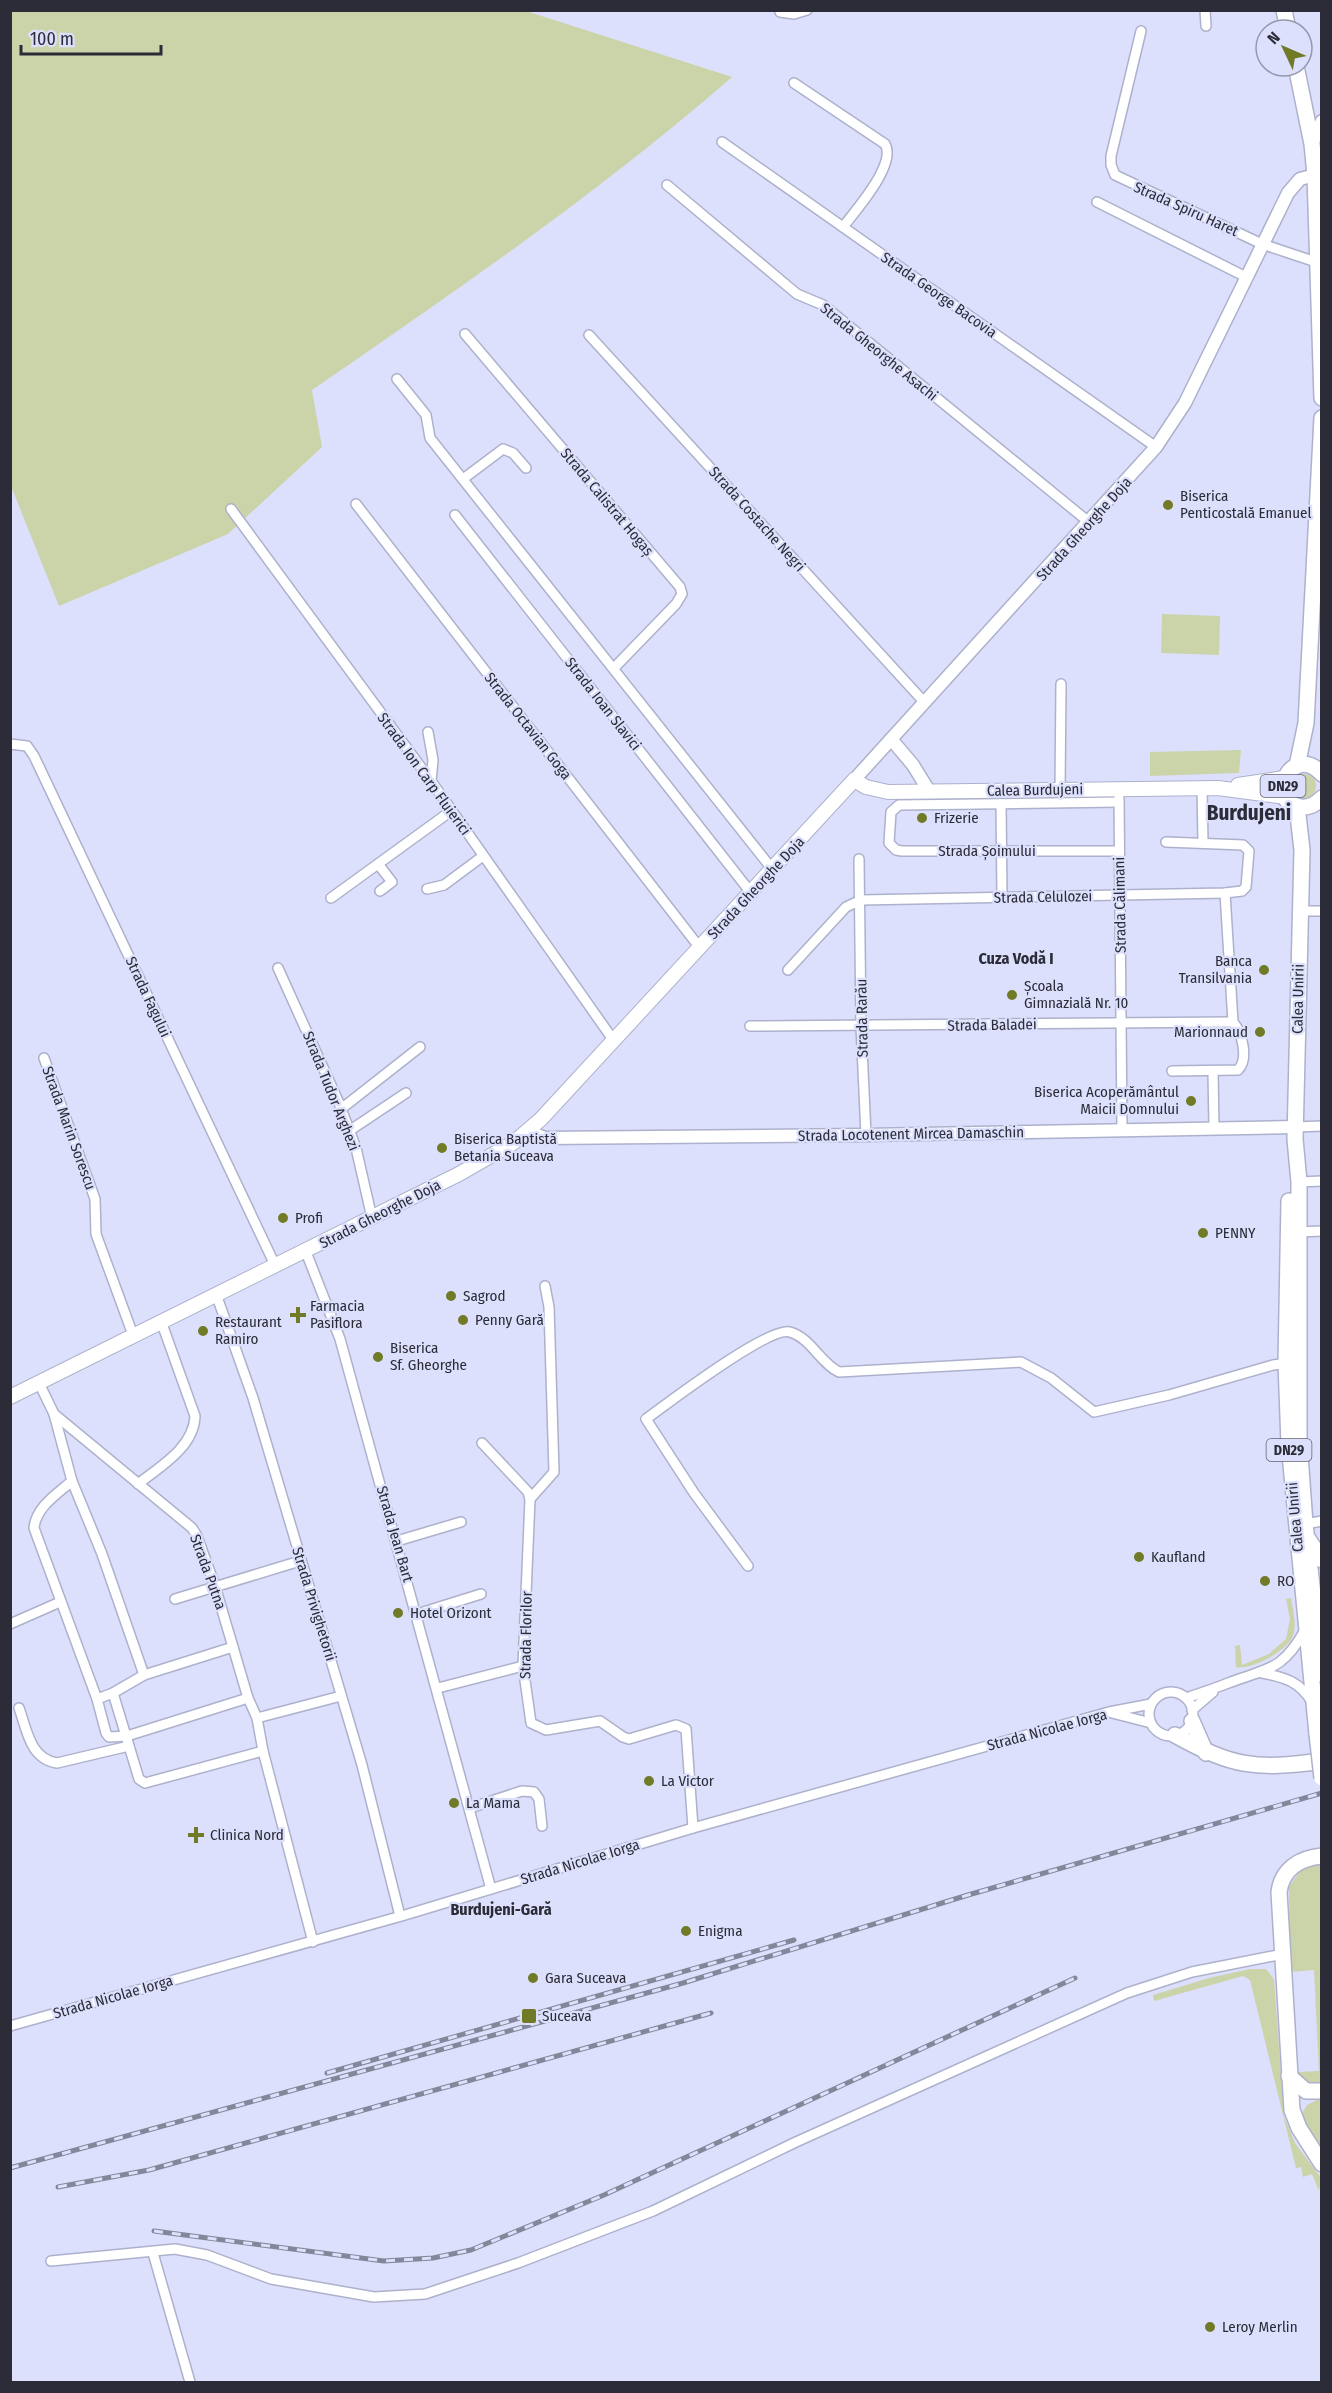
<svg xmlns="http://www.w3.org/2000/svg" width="1332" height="2393" viewBox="0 0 1332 2393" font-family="'Fira Sans Condensed',sans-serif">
  <rect width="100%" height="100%" fill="#dce0fc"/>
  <g fill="#cbd3a9">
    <path d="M11,11H526L732,77C599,193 457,290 312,390L322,447L228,534L59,606L11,486Z"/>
    <path d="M1162,614L1220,616L1219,655L1161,653Z"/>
    <path d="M1241,750L1239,773L1150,776V752Z"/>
    <circle cx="1304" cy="786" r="12"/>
    <path d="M1291,1598C1293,1610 1297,1625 1293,1636C1287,1651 1250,1671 1236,1667L1235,1646L1240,1645L1242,1665L1269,1654L1286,1639L1290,1619L1286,1599Z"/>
    <path d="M1321,1861L1322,2085L1312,2086L1298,2076V2072L1319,2071L1314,1970L1290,1972L1289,1886L1303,1868Z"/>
    <path d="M1250,1969H1266L1274,1979L1284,2116L1295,2143L1321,2178L1319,2191L1312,2174L1303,2177L1301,2167L1296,2168L1250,1980L1243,1976L1154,2001L1153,1995L1209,1978Z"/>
    <path d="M1321,2098V2155L1301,2115L1307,2105Z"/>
  </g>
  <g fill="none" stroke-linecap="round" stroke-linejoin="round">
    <defs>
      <g id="minor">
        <path d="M1205,10L1206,26"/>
        <path d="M780,12L794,14L807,10"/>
        <path d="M1141,31L1111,156V165L1115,175L1262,244L1322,264"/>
        <path d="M794,83L885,144C897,164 856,210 843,227"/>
        <path d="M722,142L1156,447"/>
        <path d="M667,185L797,294L823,305L1090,523"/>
        <path d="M1097,202L1246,277"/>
        <path d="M465,334L680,587L682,594L676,604L614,668"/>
        <path d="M589,335L925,703"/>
        <path d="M397,379L426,415L430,438L773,870"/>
        <path d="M463,479L503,449L513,453L526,468"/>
        <path d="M356,504L700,948"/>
        <path d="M231,509L431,781L614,1041"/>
        <path d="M455,515L752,894"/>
        <path d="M428,732L433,760L431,781"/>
        <path d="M10,744L27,746L34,756L275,1265"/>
        <path d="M1202,788L1203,843"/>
        <path d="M1060,790L1061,684"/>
        <path d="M1119,798L1122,1129"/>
        <path d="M1119,802L899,805L891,812L889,843L896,850L902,851H1119"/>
        <path d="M1001,804L1002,898"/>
        <path d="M859,859L861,1026L866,1135"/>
        <path d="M378,864L392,882L380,891"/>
        <path d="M427,889L444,885L483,856"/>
        <path d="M331,898L451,811"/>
        <path d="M1300,911H1322"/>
        <path d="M278,968L339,1103L356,1148L372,1218"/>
        <path d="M788,970L846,907L861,900L1225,893L1242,891L1246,887L1249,851L1243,845L1166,842"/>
        <path d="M750,1026L1233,1022"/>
        <path d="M44,1058L95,1199L96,1234L133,1335"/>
        <path d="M1172,1071L1238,1070C1249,1059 1242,1032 1233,1022L1225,893"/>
        <path d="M1213,1071L1214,1129"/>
        <path d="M341,1109L420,1047"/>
        <path d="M1295,1127L1322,1126"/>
        <path d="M349,1131L406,1093"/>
        <path d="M1299,1182L1322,1181"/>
        <path d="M1299,1232L1322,1231"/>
        <path d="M306,1252L340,1339L491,1889"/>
        <path d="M216,1294L253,1398L362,1765L400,1916"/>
        <path d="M39,1383L54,1414L72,1481L102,1554L144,1675"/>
        <path d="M54,1414L192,1528L197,1536L215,1586L248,1698L257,1718L263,1751L313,1942"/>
        <path d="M482,1443L528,1492L530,1499L523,1666L531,1723L546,1730L600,1721L623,1737L629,1739L676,1725L686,1729L693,1828"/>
        <path d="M72,1481C57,1494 36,1507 34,1528L97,1699L113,1693L144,1675L233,1647"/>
        <path d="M138,1484C161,1466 194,1447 195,1416L161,1321"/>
        <path d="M530,1499L554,1472L549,1307L545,1286"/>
        <path d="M1305,1524L1322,1521"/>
        <path d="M397,1541L461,1522"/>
        <path d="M748,1566L694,1493L646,1419C668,1403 769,1326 790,1332C811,1338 820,1363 839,1372L1021,1362L1051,1378L1094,1412L1169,1395L1273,1365L1288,1363"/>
        <path d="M175,1599L300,1561"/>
        <path d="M417,1614L481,1594"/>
        <path d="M10,1624L60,1602"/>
        <path d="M1262,1673C1285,1677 1300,1682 1312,1702"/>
        <path d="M438,1688L523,1666"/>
        <circle cx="1171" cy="1714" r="22"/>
        <path d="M113,1693L139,1779L145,1783L263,1751"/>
        <path d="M1186,1698C1201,1693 1216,1688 1231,1682C1269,1668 1283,1670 1305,1630"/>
        <path d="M97,1699L106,1733L109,1737L127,1736L248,1698"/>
        <path d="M19,1708C27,1730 30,1759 57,1763L129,1746"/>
        <path d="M1192,1710L1213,1692"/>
        <path d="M1112,1713L1151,1723"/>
        <path d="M257,1718L341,1696"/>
        <path d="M470,1808L522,1791L534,1792L539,1799L542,1826"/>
        <path d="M10,2026L405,1915L693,1828L1109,1712L1151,1704"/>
        <path d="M153,2253L190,2382"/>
        <path d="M51,2261L175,2249L207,2255L271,2279L374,2297L425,2294L518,2263L653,2211L796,2142L1127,1993L1192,1972L1283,1954"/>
      </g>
      <g id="tertiary">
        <path d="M1312,144L1322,121"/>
        <path d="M891,739L913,765L929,791"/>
        <path d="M854,780L1156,447L1185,403L1288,193L1300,179L1315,175"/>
        <path d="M528,1131L545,1138L866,1135L1295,1127"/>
      </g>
      <g id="secondary">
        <path d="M1238,785L1284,778"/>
        <path d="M10,1397L459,1174L513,1143L541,1119L854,780L866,787L888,792L1218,788L1286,797"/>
      </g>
      <g id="primary">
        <path d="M1284,10L1288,30"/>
        <path d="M1296,66L1312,144L1315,175L1322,398"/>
        <path d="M1297,766L1306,723L1322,418"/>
        <path d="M1322,774C1292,741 1263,802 1301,807C1310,808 1316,804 1322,798"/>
        <path d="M1297,806L1302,850L1295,1139L1299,1182V1441L1305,1524L1322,1674"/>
        <path d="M1289,1201L1286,1363L1289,1444L1317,1734"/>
        <path d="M1308,1539L1322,1560"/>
        <path d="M1192,1721L1206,1753"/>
        <path d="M1175,1735C1233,1767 1255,1770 1322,1761"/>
        <path d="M1322,1856C1300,1858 1282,1869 1279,1892L1292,2110L1299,2128L1322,2164"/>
        <path d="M1289,2076L1306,2091H1322"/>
      </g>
    </defs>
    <use href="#minor" stroke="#adb1cb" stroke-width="12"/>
    <use href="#tertiary" stroke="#adb1cb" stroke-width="15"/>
    <use href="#secondary" stroke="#adb1cb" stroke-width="16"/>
    <use href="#primary" stroke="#adb1cb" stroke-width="18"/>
    <use href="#minor" stroke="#fff" stroke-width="9"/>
    <use href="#tertiary" stroke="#fff" stroke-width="12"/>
    <use href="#secondary" stroke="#fff" stroke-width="14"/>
    <use href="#primary" stroke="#fff" stroke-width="15"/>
    <defs>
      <g id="rail">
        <path d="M327,2073L794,1940"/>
        <path d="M10,2168L683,1983L968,1895L1322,1793"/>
        <path d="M58,2187L149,2170L711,2013"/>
        <path d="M154,2231L384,2261L433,2258L471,2250L604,2195L1075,1978"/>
      </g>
    </defs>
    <use href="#rail" stroke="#84869a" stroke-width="5"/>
    <use href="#rail" stroke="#dce0fc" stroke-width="3" stroke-dasharray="9" stroke-linecap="butt"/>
    <defs>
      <path id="primary-bridge" d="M1317,1734L1322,1778"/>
    </defs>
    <use href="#primary-bridge" stroke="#adb1cb" stroke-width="18" stroke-linecap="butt"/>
    <use href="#primary-bridge" stroke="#fff" stroke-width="15"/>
  </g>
  <g fill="#717b27" stroke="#dce0fc" stroke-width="2">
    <circle cx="1168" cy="505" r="6"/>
    <circle cx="922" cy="818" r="6"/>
    <circle cx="1264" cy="970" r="6"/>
    <circle cx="1012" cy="995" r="6"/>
    <circle cx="1260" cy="1032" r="6"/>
    <circle cx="1191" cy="1101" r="6"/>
    <circle cx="442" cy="1148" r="6"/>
    <circle cx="283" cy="1218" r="6"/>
    <circle cx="1203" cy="1233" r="6"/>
    <circle cx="451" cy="1296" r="6"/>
    <path d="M295 1306h6v6h6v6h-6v6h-6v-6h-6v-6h6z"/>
    <circle cx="463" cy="1320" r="6"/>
    <circle cx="203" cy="1331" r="6"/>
    <circle cx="378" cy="1357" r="6"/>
    <circle cx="1139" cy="1557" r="6"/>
    <circle cx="1265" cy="1581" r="6"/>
    <circle cx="398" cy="1613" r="6"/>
    <circle cx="649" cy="1781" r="6"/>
    <circle cx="454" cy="1803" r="6"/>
    <path d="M193 1826h6v6h6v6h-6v6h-6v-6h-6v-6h6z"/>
    <circle cx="686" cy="1931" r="6"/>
    <circle cx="533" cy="1978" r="6"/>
    <rect x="521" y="2008" width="16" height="16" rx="3"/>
    <circle cx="1210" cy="2327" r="6"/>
  </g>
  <g text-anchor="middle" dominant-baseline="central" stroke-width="4.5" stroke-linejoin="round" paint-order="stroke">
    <g fill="#dce0fc" stroke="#606272" stroke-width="1.5">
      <rect x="1260.5" y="775" width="45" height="22" rx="4.5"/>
      <rect x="1266.5" y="1439" width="45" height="22" rx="4.5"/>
    </g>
    <g font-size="14" font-weight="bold" fill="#2b2c37">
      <text x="1283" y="786">DN29</text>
      <text x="1289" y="1450">DN29</text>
    </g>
    <g font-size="15" fill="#2b2c37" stroke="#dce0fc">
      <text transform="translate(1186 209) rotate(24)">Strada Spiru Haret</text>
      <text transform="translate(939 295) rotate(35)">Strada George Bacovia</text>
      <text transform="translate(879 352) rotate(39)">Strada Gheorghe Asachi</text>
      <text transform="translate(607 502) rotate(50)">Strada Calistrat Hogaș</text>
      <text transform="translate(757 519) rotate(48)">Strada Costache Negri</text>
      <text transform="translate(1084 529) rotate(-48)">Strada Gheorghe Doja</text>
      <text transform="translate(603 704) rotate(52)">Strada Ioan Slavici</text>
      <text transform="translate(528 726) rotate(52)">Strada Octavian Goga</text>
      <text transform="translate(424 774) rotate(54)">Strada Ion Carp Fluierici</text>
      <text transform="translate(1035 790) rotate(-1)">Calea Burdujeni</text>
      <text x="987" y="851">Strada Șoimului</text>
      <text transform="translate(756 888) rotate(-47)">Strada Gheorghe Doja</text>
      <text transform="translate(1043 897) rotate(-1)">Strada Celulozei</text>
      <text transform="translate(1120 905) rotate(-91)">Strada Călimani</text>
      <text transform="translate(148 997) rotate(65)">Strada Fagului</text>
      <text transform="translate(1298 999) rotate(-89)">Calea Unirii</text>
      <text transform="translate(862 1018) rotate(-91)">Strada Rarău</text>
      <text transform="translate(992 1025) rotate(-1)">Strada Baladei</text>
      <text transform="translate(331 1091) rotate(68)">Strada Tudor Arghezi</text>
      <text transform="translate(69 1128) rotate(70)">Strada Marin Sorescu</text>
      <text transform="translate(911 1134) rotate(-1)">Strada Locotenent Mircea Damaschin</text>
      <text transform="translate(380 1214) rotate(-27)">Strada Gheorghe Doja</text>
      <text transform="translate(1295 1517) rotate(-95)">Calea Unirii</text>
      <text transform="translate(395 1534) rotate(74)">Strada Jean Bart</text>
      <text transform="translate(208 1572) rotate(70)">Strada Putna</text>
      <text transform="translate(314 1604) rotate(73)">Strada Privighetorii</text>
      <text transform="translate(526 1635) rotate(-89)">Strada Florilor</text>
      <text transform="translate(1047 1730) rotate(-15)">Strada Nicolae Iorga</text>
      <text transform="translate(580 1862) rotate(-17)">Strada Nicolae Iorga</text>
      <text transform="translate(113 1997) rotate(-16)">Strada Nicolae Iorga</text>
    </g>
    <g font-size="15" fill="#2b2c37" stroke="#dce0fc" text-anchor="start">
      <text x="1180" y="496">Biserica<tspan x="1180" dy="17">Penticostală Emanuel</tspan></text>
      <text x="934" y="818">Frizerie</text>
      <text x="1252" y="961" text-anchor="end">Banca<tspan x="1252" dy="17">Transilvania</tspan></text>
      <text x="1024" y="986">Școala<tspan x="1024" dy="17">Gimnazială Nr. 10</tspan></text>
      <text x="1248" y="1032" text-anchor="end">Marionnaud</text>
      <text x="1179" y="1092" text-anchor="end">Biserica Acoperământul<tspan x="1179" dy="17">Maicii Domnului</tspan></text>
      <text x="454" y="1139">Biserica Baptistă<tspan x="454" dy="17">Betania Suceava</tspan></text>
      <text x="295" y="1218">Profi</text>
      <text x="1215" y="1233">PENNY</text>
      <text x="463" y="1296">Sagrod</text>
      <text x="310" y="1306">Farmacia<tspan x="310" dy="17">Pasiflora</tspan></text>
      <text x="475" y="1320">Penny Gară</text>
      <text x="215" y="1322">Restaurant<tspan x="215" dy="17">Ramiro</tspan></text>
      <text x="390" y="1348">Biserica<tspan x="390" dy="17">Sf. Gheorghe</tspan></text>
      <text x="1151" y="1557">Kaufland</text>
      <text x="1277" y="1581">RO</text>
      <text x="410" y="1613">Hotel Orizont</text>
      <text x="661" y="1781">La Victor</text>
      <text x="466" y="1803">La Mama</text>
      <text x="210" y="1835">Clinica Nord</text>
      <text x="698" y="1931">Enigma</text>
      <text x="545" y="1978">Gara Suceava</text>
      <text x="542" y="2016">Suceava</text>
      <text x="1222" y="2327">Leroy Merlin</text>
    </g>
    <g font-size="16" font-weight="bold" fill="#2b2c37" stroke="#dce0fc">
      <text x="1016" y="958">Cuza Vodă I</text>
      <text x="501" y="1909">Burdujeni-Gară</text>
    </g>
    <g font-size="21" font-weight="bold" fill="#2b2c37" stroke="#dce0fc">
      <text x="1249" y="813">Burdujeni</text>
    </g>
  </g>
  <rect width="1332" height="2393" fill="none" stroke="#2b2c37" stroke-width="24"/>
  <g transform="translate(1284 48) rotate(314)"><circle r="28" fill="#dce0fc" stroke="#9598ad" stroke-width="1.5"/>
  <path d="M0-4.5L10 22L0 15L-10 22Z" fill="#717b27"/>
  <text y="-9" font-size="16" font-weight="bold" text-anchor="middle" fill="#2b2c37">N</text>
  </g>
  <path d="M21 45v9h140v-9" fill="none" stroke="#2b2c37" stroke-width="3"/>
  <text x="30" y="45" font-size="18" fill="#2b2c37" stroke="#dce0fc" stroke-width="4.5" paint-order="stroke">100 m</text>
</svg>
